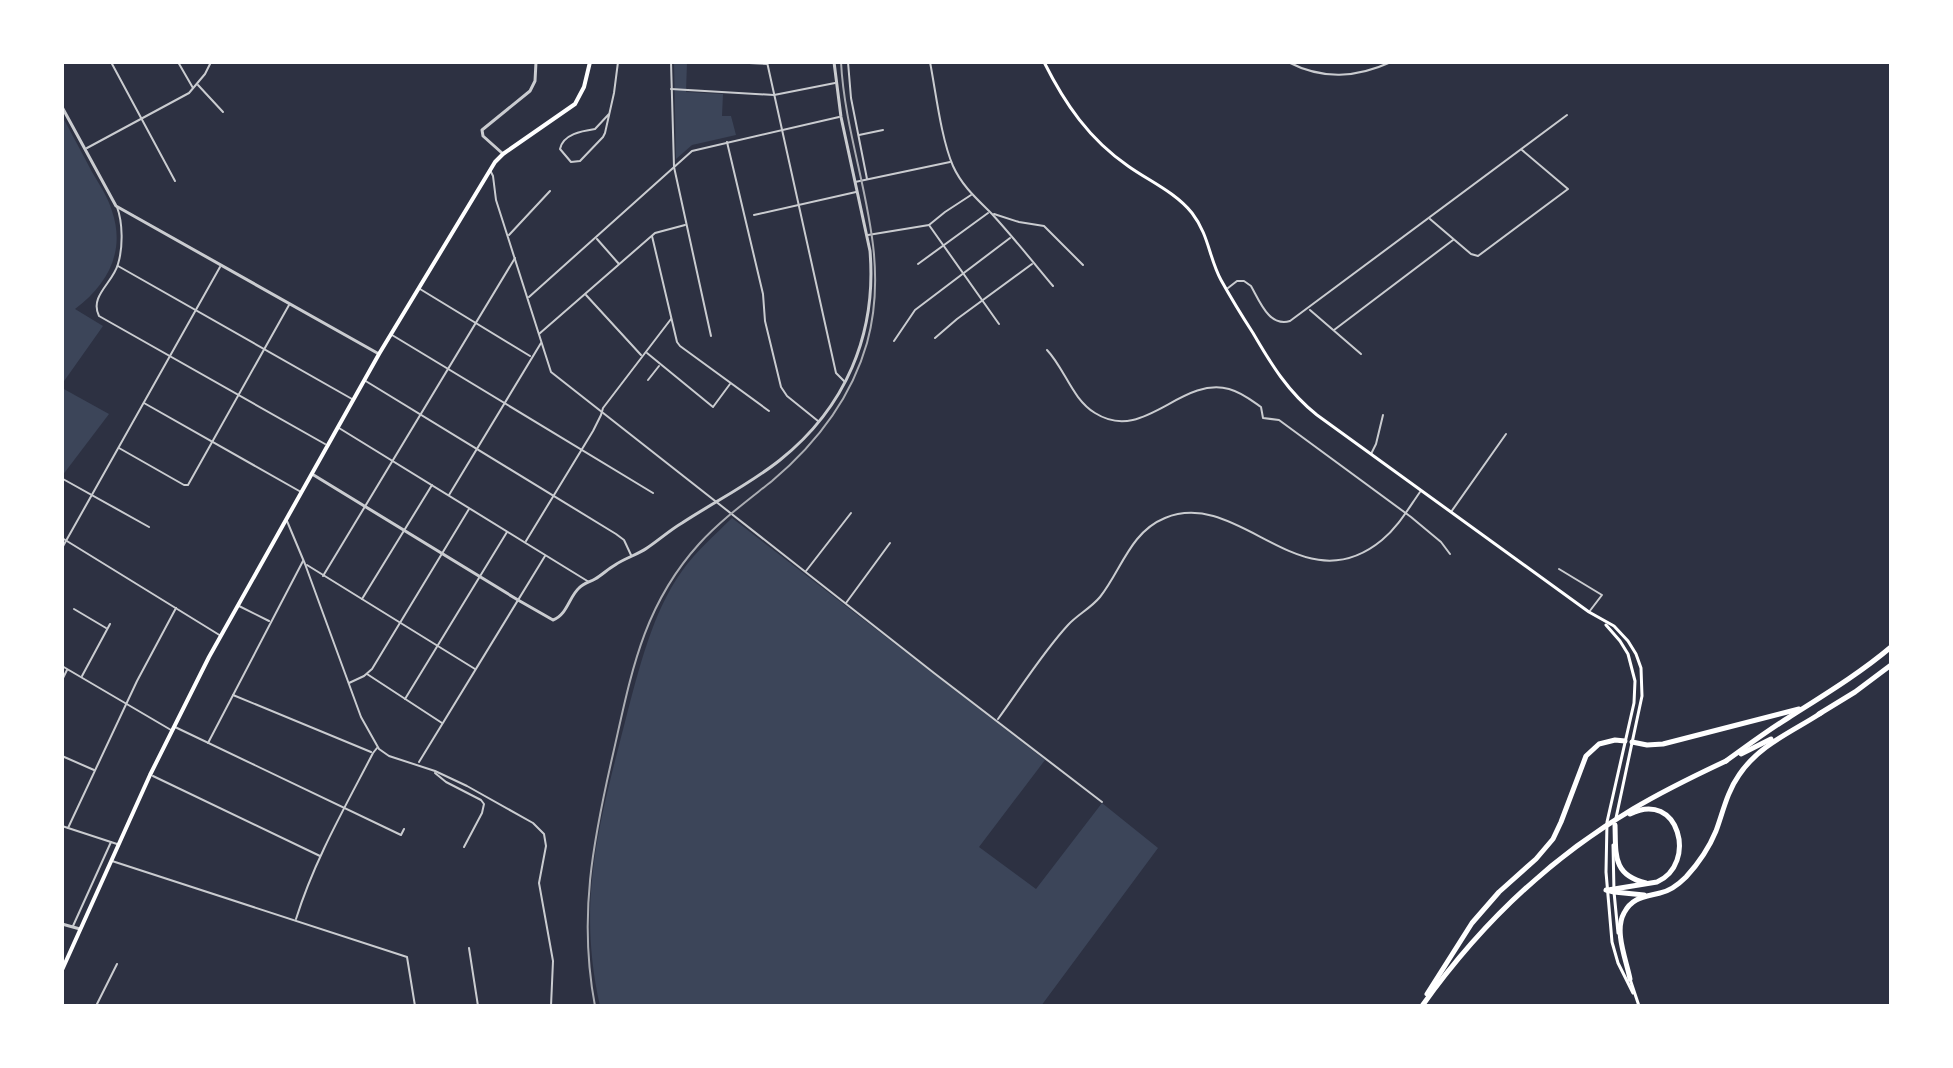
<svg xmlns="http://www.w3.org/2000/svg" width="1953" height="1068" viewBox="0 0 1953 1068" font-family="'IBM Plex Serif',serif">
  <rect width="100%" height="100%" fill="#2d3142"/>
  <g fill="#3c4559">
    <path d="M674,62H687L686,92L723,94L722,116H731L736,135L692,145L676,159Z"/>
    <path d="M62,116C72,134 82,153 92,172C99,184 108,197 112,211C126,252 107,285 75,309L103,326L62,384Z"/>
    <path d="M62,388L109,414L62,476Z"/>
    <path d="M732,518L1045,760L979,847L1036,889L1102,803L1158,848L1041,1006H600C576,900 600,820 626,718C639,669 652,613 682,571C696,551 715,535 732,518Z"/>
  </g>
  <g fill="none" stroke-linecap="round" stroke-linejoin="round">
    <g stroke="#caccd0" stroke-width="2">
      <path d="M111,62L175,181"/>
      <path d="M178,62L193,88"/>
      <path d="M671,62L674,167L711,336"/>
      <path d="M729,62L767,64"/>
      <path d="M767,62L836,373L844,381"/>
      <path d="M848,62L851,98L867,179"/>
      <path d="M930,62C936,93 941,138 953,166C962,186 977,199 992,214C1013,237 1033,262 1053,286"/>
      <path d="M1288,62C1323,80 1356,78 1391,62"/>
      <path d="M198,85L223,112"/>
      <path d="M671,89L774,95L835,83"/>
      <path d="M609,114L595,129C582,131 563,134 560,149L571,162L580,161L603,137L605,133L614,93L618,62"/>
      <path d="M859,135L883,130"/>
      <path d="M727,142L763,294L765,321L781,387L787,396L818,421"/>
      <path d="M87,148L189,93L205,74L211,62"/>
      <path d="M490,170L493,176L496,200L551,372L934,673L1102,802"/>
      <path d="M855,182L950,162"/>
      <path d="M117,207C123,223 123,248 118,264C113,283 89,296 99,316L325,444"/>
      <path d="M994,214L1019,222L1044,226L1083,265"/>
      <path d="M754,215L856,192"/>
      <path d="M1430,219L1471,254L1478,256L1568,189L1522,150"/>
      <path d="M929,225L999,324"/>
      <path d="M509,235L550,191"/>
      <path d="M868,235L929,225L945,212L971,195"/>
      <path d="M652,236L677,342L680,346L769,411"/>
      <path d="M597,239L619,264"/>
      <path d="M918,264L988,213"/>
      <path d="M118,266L352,399"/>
      <path d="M1228,288L1237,281H1244L1251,286C1260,302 1269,327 1290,321L1567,115"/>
      <path d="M420,289L530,356"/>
      <path d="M586,295L641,355"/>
      <path d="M529,297L692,151L839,117"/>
      <path d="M1310,310L1361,354"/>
      <path d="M1334,330L1453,240"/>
      <path d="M539,334L655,233L685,225"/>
      <path d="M392,335L653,493"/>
      <path d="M935,338L957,319L1032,264"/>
      <path d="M894,341L915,310L1010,238"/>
      <path d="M1047,350C1065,369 1072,399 1095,413C1144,444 1180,376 1229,389C1241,392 1251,400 1261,407L1263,418L1279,420L1411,517L1441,542L1450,554"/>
      <path d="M647,353L713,407L730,384"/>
      <path d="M364,380L616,534L624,540L631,555"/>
      <path d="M648,380L659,366"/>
      <path d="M144,403L301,492"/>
      <path d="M339,428L589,582"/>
      <path d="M119,448L184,485H188L289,305"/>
      <path d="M1371,454L1376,444L1383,415"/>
      <path d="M63,479L149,527"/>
      <path d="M449,495L541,343"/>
      <path d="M1451,512L1506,434"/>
      <path d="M287,521L305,564L361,717L379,749L389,756L435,771L467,786L533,823L544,834L546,846L539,883L553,961L551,1006"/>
      <path d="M62,538L221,636"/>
      <path d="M526,541L593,431L601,415L603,408L671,319"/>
      <path d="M62,548L220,267"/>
      <path d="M307,565L475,669"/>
      <path d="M1559,569L1602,595L1589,612"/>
      <path d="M806,571L851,513"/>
      <path d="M323,576L515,258"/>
      <path d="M362,599L432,485"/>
      <path d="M846,603L890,543"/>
      <path d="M239,606L269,621"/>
      <path d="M74,609L106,628"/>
      <path d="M62,666L171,730"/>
      <path d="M367,674L442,723"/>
      <path d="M82,676L110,624"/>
      <path d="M62,680L67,670"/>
      <path d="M349,683L364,676L372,669L469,509"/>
      <path d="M233,695L371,752"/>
      <path d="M405,699L507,532"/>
      <path d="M998,719C1020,689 1043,652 1068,625C1077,615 1091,608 1100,597C1121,571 1130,532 1165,518C1240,487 1301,607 1382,540C1398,527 1408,509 1420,492"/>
      <path d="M175,727L401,835L404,829"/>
      <path d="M208,743L303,561"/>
      <path d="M62,756L94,770"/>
      <path d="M419,762L545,556"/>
      <path d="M435,773L446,782L481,800L484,804L482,813L464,847"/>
      <path d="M153,776L320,856"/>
      <path d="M62,826L117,844"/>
      <path d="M68,828L137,681L176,608"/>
      <path d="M112,861L407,957L415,1006"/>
      <path d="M296,919C314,861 345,807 373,753L377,748"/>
      <path d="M73,926L111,842"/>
      <path d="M469,948L478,1006"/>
      <path d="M96,1006L117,964"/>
    </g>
    <g stroke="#caccd0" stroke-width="3">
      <path d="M62,107L116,206L379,354"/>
      <path d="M502,153L483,136L482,130L530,91L535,81L536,62"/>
      <path d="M312,474L518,600L553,620C567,615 569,597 579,588C584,583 590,582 595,579C602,575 608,569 615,565C625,558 637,555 647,548C659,540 670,530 682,523C714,502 750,484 780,460C845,408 877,335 870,251L841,117L834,62"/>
      <path d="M62,924L80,929"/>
    </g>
    <g stroke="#fff" stroke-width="3">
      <path d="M1044,62C1065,104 1089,139 1128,166C1149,181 1175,192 1192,213C1209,235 1209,258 1221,280C1231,298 1242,316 1253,333C1271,364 1288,392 1317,415L1589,612L1614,626L1628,641L1636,654L1641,668L1642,696L1616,818"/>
      <path d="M1606,625L1620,641L1628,654L1635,681L1634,703L1607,822L1606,872L1612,942L1618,963L1633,993"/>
      <path d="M1613,845L1614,892L1618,933"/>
      <path d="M1630,979L1639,1006"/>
    </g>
    <path stroke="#fff" stroke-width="4" d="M62,970L150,775L209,657L379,354L495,162L503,154L575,104L584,87L590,62"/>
    <g stroke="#fff" stroke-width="5">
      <path d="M1615,825C1616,854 1612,875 1646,883"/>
      <path d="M1608,890L1657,882C1698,864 1679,789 1630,814"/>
      <path d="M1427,994L1472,923L1499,892L1536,859L1553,839L1561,822L1586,756L1599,744L1615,740L1625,741"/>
      <path d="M1422,1006C1479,926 1548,859 1633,809C1663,791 1694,776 1726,761"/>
    </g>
    <g stroke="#fff" stroke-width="5">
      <path d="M1819,714L1855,692L1891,665"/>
      <path d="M1632,742L1647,745L1663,744L1799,709"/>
      <path d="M1741,754L1771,739"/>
      <path d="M1726,761C1747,746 1767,731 1788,718C1824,695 1859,674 1891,647"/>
      <path d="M1606,890L1614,892L1644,895"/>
      <path d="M1630,979C1626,959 1614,931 1624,913C1632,897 1645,897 1660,893C1670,891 1679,884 1686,877C1698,864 1709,848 1716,831C1723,812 1727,792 1739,775C1759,745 1792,732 1821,713"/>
    </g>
    <path stroke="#abadb3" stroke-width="2" d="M595,1006C578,917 593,841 613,754C631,675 642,607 699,544C721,520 747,501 772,481C817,443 851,399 867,343C894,245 846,158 841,62"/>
  </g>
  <rect width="1953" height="1068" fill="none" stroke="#ffffff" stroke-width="128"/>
</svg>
